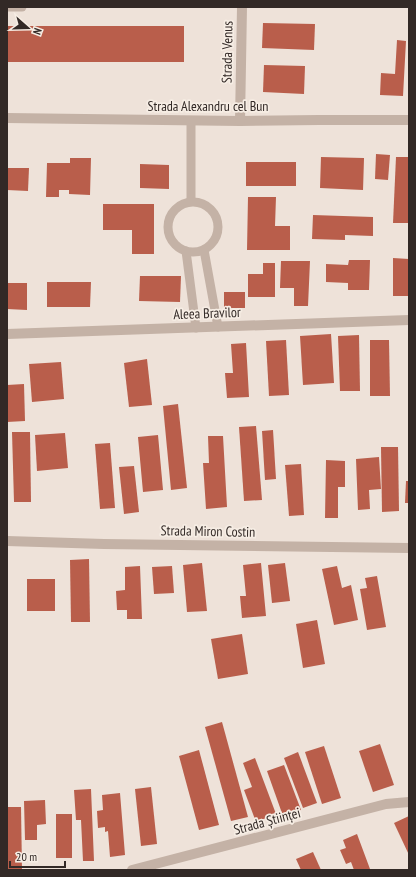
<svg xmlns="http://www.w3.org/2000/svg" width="416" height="877" viewBox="0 0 416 877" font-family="'PT Sans Narrow',sans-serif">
  <rect width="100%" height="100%" fill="#eee2d9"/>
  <g fill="#b95e4b">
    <path d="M263,23L315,24L314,50L262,48Z"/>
    <rect x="7" y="26" width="177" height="36"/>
    <path d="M397,40L406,41L403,96L380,95L381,73L395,74Z"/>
    <path d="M264,65L305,66L304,94L263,92Z"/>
    <path d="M376,154L390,155L388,180L375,179Z"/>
    <path d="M321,157L364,158L363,190L320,188Z"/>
    <path d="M396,157H409V223H393Z"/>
    <path d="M70,158H91L90,195L69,194V190H59V197H46L47,163H70Z"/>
    <rect x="246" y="162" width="50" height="24"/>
    <path d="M140,164L169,165V189L140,188Z"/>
    <path d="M7,168H29L28,191L7,190Z"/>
    <path d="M248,197H276L275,226H290V250H247Z"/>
    <path d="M103,204H154V254H132V230H103Z"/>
    <path d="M313,215L373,217V236L345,235V240L312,239Z"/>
    <path d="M393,258L409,259V296H393Z"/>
    <path d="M349,260H370L369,290H348V283L326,282V264L348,265Z"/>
    <path d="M281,261H310L308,306H294V288H280Z"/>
    <path d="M263,263H275V297H248V274H263Z"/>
    <path d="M140,276H181L180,302L139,301Z"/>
    <path d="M47,282H91L90,307H47Z"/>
    <path d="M7,283H27V310L7,309Z"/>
    <rect x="224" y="292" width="21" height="16"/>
    <path d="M331,334L334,383L303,385L300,336Z"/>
    <path d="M359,335L360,391H340L338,336Z"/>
    <path d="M286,340L289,395L269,396L266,341Z"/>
    <path d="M370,340H389L390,396H370Z"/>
    <path d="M246,343L249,397L227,398L225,373H233L231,344Z"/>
    <path d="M147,359L152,405L129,407L124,363Z"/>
    <path d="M61,362L64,399L32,402L29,364Z"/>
    <path d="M24,384L25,421L7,422V385Z"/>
    <path d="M178,404L187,488L171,490L163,406Z"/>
    <path d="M256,426L262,500L244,501L239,427Z"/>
    <path d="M273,430L276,479L265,480L262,431Z"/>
    <path d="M12,432H30L31,502H14Z"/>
    <path d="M65,433L68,468L37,471L35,435Z"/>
    <path d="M158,435L163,490L143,492L138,437Z"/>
    <path d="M208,436H223L227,507L206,509L203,463H209Z"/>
    <path d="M110,443L115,508L100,509L95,444Z"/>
    <path d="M381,447H398L399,511L382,512Z"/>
    <path d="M379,457L381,489L369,490L370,509L358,510L356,459Z"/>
    <path d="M326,460L345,461V487H338V518H325Z"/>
    <path d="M301,464L304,515L289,516L285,465Z"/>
    <path d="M134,466L139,512L124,514L119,467Z"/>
    <path d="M406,481H409V503H405Z"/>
    <path d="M89,559L90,622H71L70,560Z"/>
    <path d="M202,563L207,611L187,612L183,565Z"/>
    <path d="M261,563L266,616L242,618L240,596H246L243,565Z"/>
    <path d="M285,563L290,601L272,603L268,565Z"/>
    <path d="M140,566L142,619H127V610H117L116,591L125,590V567Z"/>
    <path d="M172,566L174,593L154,594L152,567Z"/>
    <path d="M337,566L342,588L351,585L358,620L334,625L322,569Z"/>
    <path d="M377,576L386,627L367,630L360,589L367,588L365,578Z"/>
    <rect x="27" y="579" width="28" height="32"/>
    <path d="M317,620L325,664L303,668L296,624Z"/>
    <path d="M242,634L248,674L218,679L211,639Z"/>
    <path d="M222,722L248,817L231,821L205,727Z"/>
    <path d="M380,744L394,785L373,792L359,751Z"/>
    <path d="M324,746L341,798L322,804L305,752Z"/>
    <path d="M199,750L219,825L199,830L179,756Z"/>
    <path d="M298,752L317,803L303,808L284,758Z"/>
    <path d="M255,758L276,814L256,822L244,790L252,787L243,763Z"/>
    <path d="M284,765L301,810L283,816L267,771Z"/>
    <path d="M151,787L157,844L141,846L135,789Z"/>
    <path d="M91,789L94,861H83L81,820H76L74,790Z"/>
    <path d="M120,793L125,855L110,857L108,831L105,832V827L98,828L97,811L103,810L102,795Z"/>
    <path d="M45,800L46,824L37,825V840H25L24,801Z"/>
    <path d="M7,807H21L22,870H7Z"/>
    <rect x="56" y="814" width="16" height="44"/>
    <path d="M409,816V855L394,823Z"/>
    <path d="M357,834L370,869L367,870H354L351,862L346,864L340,850L346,848L343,840Z"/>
    <path d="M313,852L321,870H301L296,859Z"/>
  </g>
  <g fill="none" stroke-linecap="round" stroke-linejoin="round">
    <g stroke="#c4b2a6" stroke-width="9">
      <path d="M7,7H22"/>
      <path d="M191,121V201"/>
      <circle cx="193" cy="227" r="25"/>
      <path d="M204,250L218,327"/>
      <path d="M186,251L196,328"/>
    </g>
    <g stroke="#c4b2a6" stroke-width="10">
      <path d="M7,118L240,121L319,120H409"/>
      <path d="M240,121L242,7"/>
      <path d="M7,334L409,320"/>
      <path d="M7,541L104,544L409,548"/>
      <path d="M132,870L386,804L409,802"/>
    </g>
  </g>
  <g text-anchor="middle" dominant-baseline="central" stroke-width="3.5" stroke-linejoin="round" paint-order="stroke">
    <g font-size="14" fill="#322926" stroke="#f6ede4">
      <text transform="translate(227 52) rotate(-89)">Strada Venus</text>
      <text x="208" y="106">Strada Alexandru cel Bun</text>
      <text transform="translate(207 313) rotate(-2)">Aleea Bravilor</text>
      <text transform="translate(208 531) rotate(1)">Strada Miron Costin</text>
      <text transform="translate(267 821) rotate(-15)">Strada Științei</text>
    </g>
  </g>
  <rect width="416" height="877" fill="none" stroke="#322926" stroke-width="16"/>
  <g transform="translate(28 28) rotate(110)" stroke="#f6ede4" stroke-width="3" paint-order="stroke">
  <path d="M0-3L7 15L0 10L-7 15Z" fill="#322926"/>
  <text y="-6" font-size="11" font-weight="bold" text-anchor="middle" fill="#322926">N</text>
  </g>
  <path d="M10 861v6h55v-6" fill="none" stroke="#322926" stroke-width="2"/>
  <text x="16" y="861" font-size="12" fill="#322926" stroke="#f6ede4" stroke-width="3" paint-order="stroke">20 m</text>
</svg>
